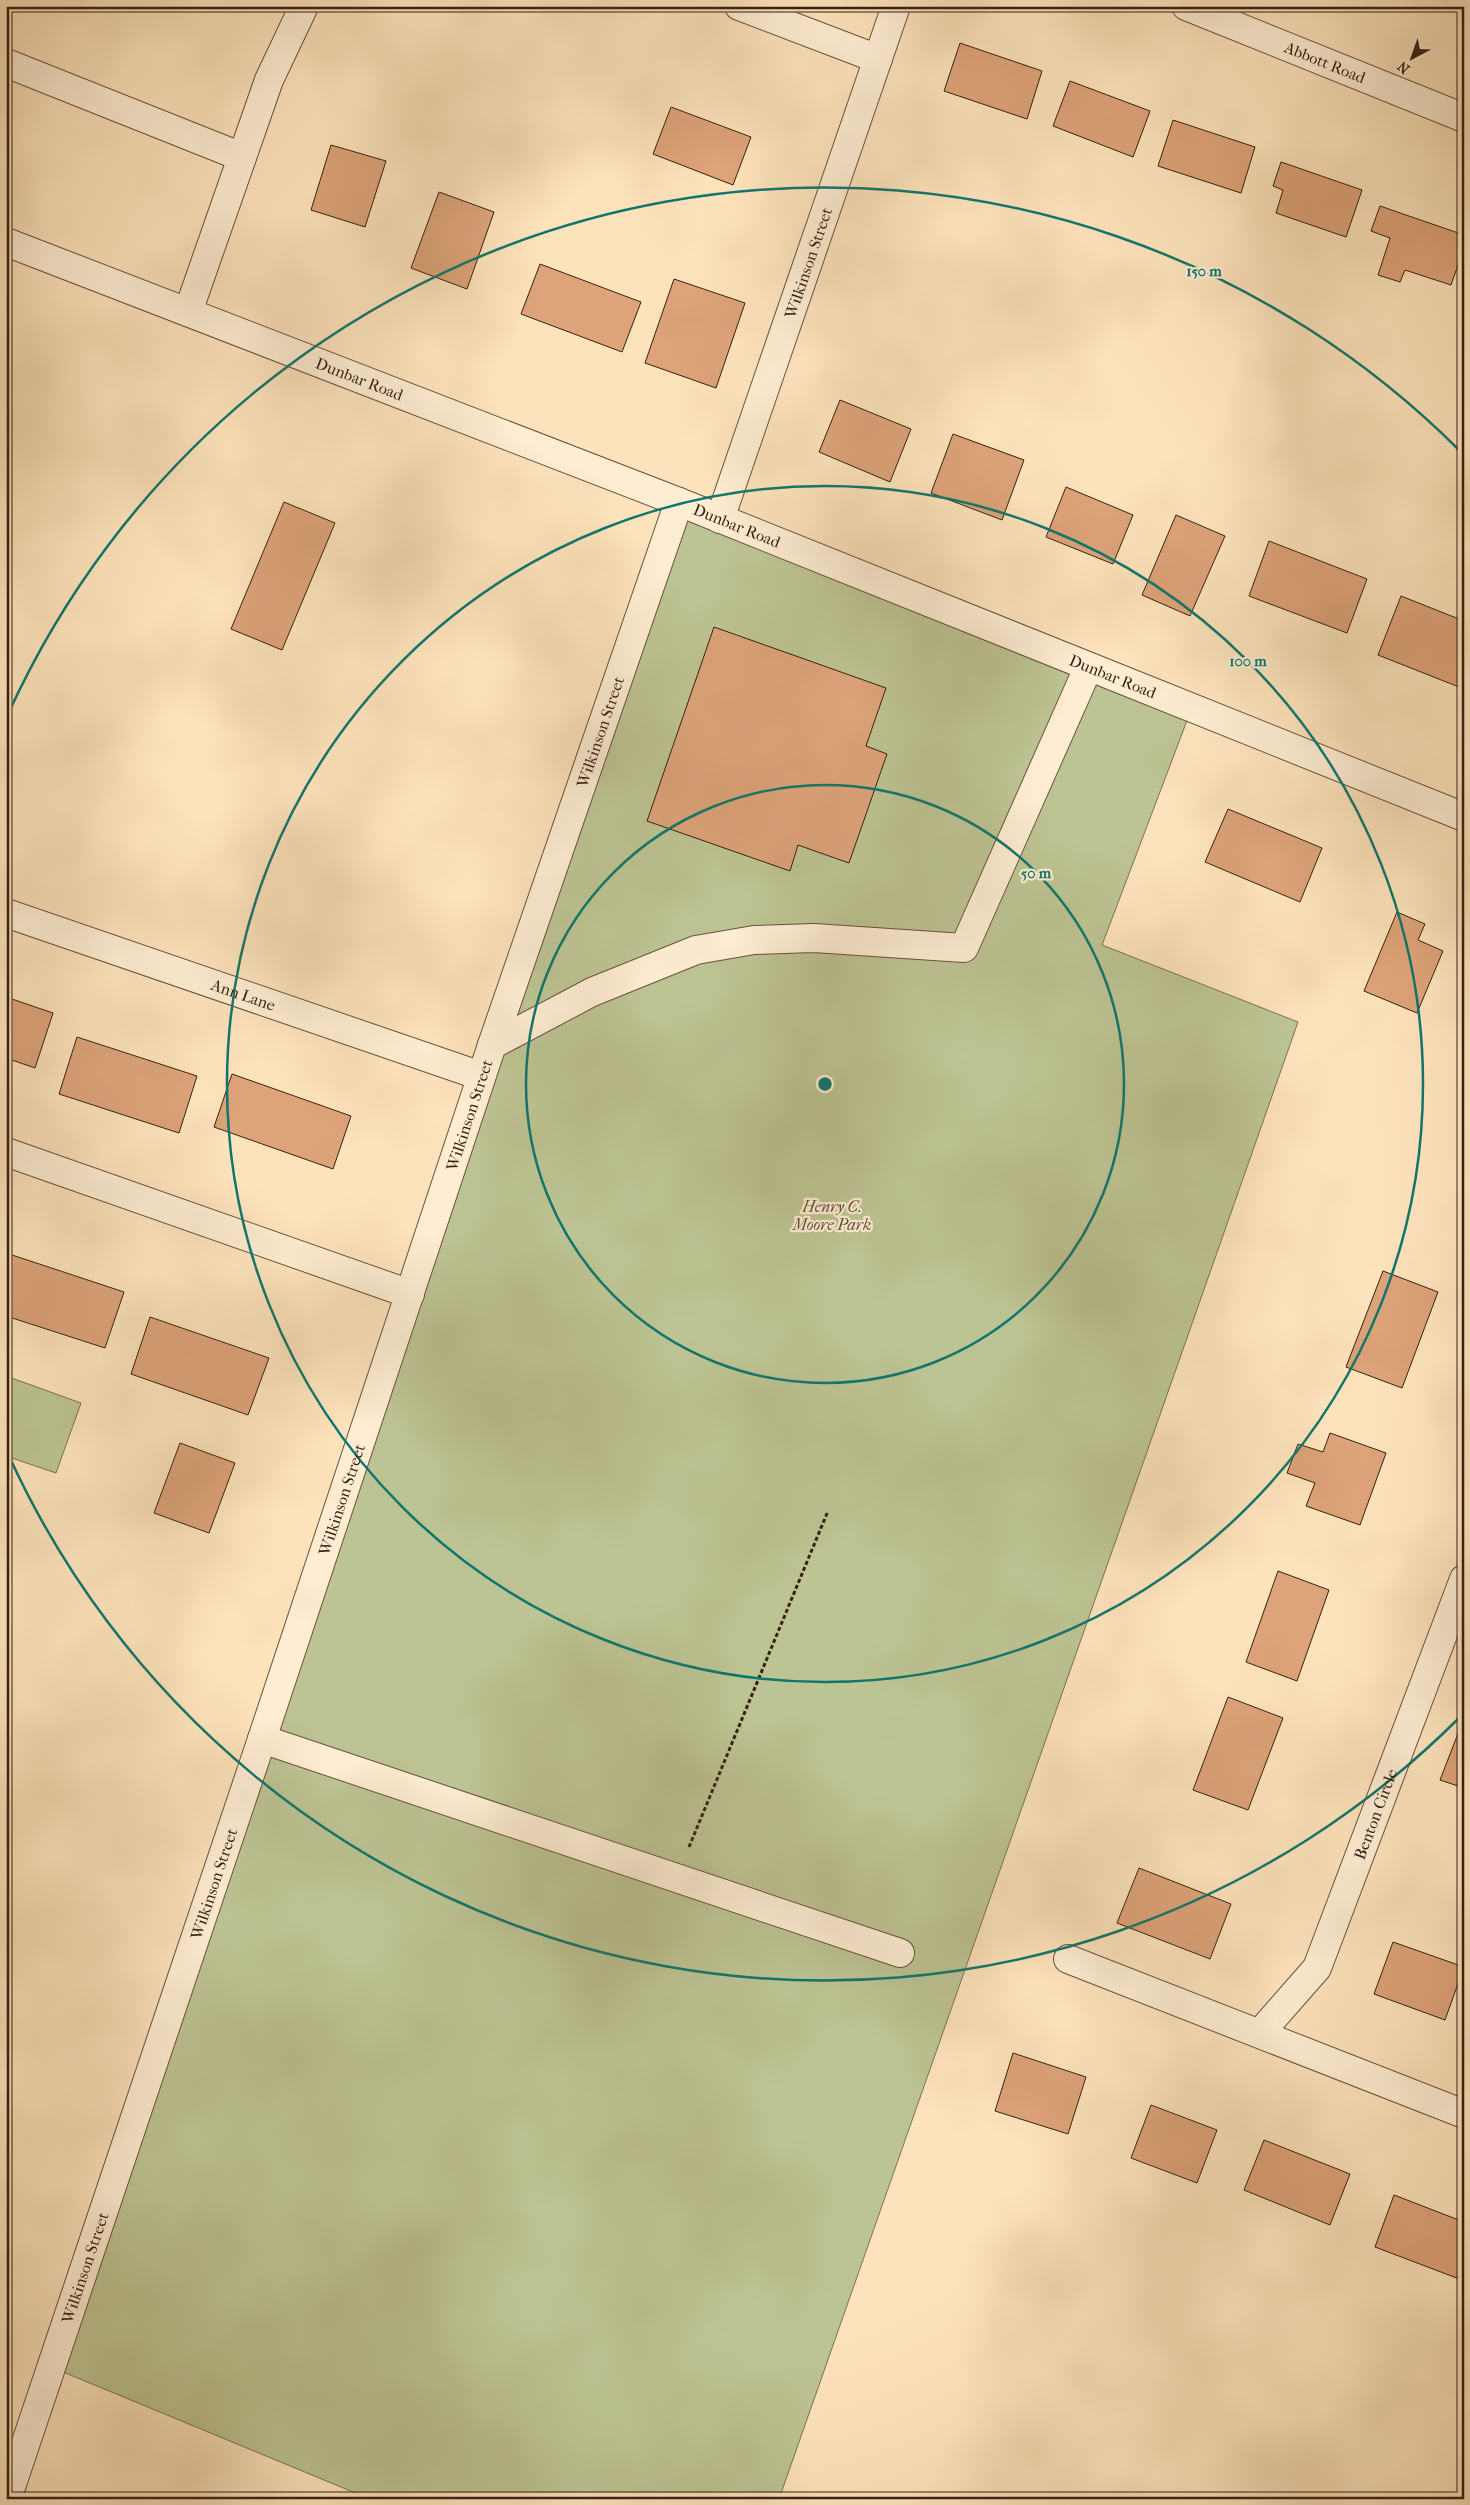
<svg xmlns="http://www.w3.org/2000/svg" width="1470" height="2505" viewBox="0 0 1470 2505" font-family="'IM FELL French Canon',serif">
  <rect width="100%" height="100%" fill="#fde3bc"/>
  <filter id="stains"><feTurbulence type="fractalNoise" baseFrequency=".004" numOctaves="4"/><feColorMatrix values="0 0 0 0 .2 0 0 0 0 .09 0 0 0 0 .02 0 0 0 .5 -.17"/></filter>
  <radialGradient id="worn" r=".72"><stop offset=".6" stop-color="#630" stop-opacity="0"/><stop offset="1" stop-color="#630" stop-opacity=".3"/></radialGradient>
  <g fill="#bdc493" stroke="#7a7252">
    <path d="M679,502L1191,710L1102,945L1298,1022L779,2499H370L51,2367Z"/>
    <path d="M6,1376L81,1403L56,1473L6,1456Z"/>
  </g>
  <g fill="#dda379" stroke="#362012">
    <path d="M960,43L1042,71L1027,119L944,91Z"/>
    <path d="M1070,81L1150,111L1133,157L1053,126Z"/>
    <path d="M671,107L751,137L733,185L653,154Z"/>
    <path d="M1173,120L1255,147L1241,193L1158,166Z"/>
    <path d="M331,145L386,161L365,227L311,210Z"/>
    <path d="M1281,162L1362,190L1346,237L1276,213L1283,190L1273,186Z"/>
    <path d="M439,192L494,212L467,289L411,268Z"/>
    <path d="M1380,206L1464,235V248L1451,285L1405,270L1400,282L1378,275L1390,238L1371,231Z"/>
    <path d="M540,264L641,302L622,352L521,314Z"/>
    <path d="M674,279L745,303L716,388L645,363Z"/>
    <path d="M840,400L911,429L890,482L819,452Z"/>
    <path d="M953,434L1024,460L1002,520L931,493Z"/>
    <path d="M1066,487L1133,515L1113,564L1046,537Z"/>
    <path d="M284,502L335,523L282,650L231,629Z"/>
    <path d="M1176,515L1225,536L1190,616L1142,595Z"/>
    <path d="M1269,541L1367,579L1347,633L1249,596Z"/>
    <path d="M1401,596L1464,621V689L1378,655Z"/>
    <path d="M714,627L886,688L866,746L887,754L849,863L798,845L790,871L647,821Z"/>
    <path d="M1228,809L1322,848L1300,902L1205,862Z"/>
    <path d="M1397,912L1425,924L1418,940L1443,951L1417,1013L1364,991Z"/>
    <path d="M6,997L53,1013L35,1068L6,1058Z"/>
    <path d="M77,1037L197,1076L179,1133L59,1094Z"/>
    <path d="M232,1074L351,1116L333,1169L214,1127Z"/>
    <path d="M6,1253L124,1292L105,1348L6,1316Z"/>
    <path d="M1383,1271L1438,1292L1402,1388L1346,1367Z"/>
    <path d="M150,1317L269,1358L248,1415L131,1374Z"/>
    <path d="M1330,1433L1386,1453L1360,1525L1306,1506L1315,1483L1287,1473L1298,1444L1323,1452Z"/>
    <path d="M180,1443L235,1463L209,1533L154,1513Z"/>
    <path d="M1278,1571L1329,1590L1297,1681L1246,1662Z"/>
    <path d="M1228,1697L1283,1718L1248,1810L1193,1790Z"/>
    <path d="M1464,1718V1788L1440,1780Z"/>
    <path d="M1139,1868L1231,1904L1210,1959L1117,1923Z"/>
    <path d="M1393,1942L1464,1967L1445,2020L1374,1994Z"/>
    <path d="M1013,2053L1086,2077L1068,2134L995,2111Z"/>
    <path d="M1151,2105L1217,2130L1197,2183L1131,2158Z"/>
    <path d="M1264,2140L1350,2174L1330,2225L1244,2190Z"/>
    <path d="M1394,2195L1464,2222L1462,2280L1375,2247Z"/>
  </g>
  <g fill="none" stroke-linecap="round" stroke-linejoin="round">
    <defs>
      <g id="minor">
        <path d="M739,6L878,59"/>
        <path id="s1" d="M1186,6L1464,118"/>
        <path d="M6,63L242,157"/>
        <path id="s2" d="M6,242L679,502L1464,817"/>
        <path d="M188,312L269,80L304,6"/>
        <path id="s3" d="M720,519L896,6"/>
        <path id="s4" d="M6,913L481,1076"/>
        <path d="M492,1045L592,992L696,950L754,940L814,938L964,948L1088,668"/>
        <path d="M6,1152L410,1294"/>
        <path d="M262,1739L900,1953"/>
        <path d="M1068,1959L1464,2114"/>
        <path id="s5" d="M1260,2033L1317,1968L1464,1579"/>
        <path id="s6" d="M7,2499L262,1739L492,1045L679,502"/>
      </g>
    </defs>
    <use href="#minor" stroke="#68513c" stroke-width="30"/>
    <path stroke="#362012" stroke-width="3" stroke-dasharray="4 2.5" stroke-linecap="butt" d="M689,1847L828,1511"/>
    <use href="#minor" stroke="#feedd3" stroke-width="28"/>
  </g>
  <g fill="none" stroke="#0f766e" stroke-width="2.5">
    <circle cx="825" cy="1084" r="299"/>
    <circle cx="825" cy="1084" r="598"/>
    <path d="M1459 1718A897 897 0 0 1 9 1456M9 712A897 897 0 0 1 1459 450"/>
  </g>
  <g text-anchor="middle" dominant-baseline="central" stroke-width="4.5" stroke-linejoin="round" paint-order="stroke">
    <g font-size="16" fill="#362012" stroke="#feedd3">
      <text stroke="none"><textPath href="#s1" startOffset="150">Abbott Road</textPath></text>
      <text stroke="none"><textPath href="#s3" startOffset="271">Wilkinson Street</textPath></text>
      <text stroke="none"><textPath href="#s2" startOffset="379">Dunbar Road</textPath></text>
      <text stroke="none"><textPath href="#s2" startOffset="784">Dunbar Road</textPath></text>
      <text stroke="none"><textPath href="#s2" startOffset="1189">Dunbar Road</textPath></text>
      <text stroke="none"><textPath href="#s6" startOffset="1864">Wilkinson Street</textPath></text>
      <text stroke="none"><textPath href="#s4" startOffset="251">Ann Lane</textPath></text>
      <text stroke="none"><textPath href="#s6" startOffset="1459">Wilkinson Street</textPath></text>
      <text stroke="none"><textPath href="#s6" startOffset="1054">Wilkinson Street</textPath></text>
      <text stroke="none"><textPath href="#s5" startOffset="251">Benton Circle</textPath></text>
      <text stroke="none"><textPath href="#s6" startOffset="649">Wilkinson Street</textPath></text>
      <text stroke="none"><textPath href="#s6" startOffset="244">Wilkinson Street</textPath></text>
    </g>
    <g font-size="16" font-style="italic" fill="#5e5139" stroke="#feedd3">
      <text x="832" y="1206">Henry C.<tspan x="832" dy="18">Moore Park</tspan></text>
    </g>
  </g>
  <circle cx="825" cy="1084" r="8" fill="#0f766e" stroke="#feedd3" stroke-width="2.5"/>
  <g font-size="15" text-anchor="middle" font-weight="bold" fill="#0f766e" stroke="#feedd3" stroke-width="4.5" stroke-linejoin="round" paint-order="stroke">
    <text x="1204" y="276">150 m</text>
    <text x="1248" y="666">100 m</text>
    <text x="1036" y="878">50 m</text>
  </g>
  <rect width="1470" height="2505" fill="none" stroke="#fde3bc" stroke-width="25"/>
  <rect x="8" y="8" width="1455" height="2490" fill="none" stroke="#362012" stroke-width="2.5"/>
  <rect x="12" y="12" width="1445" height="2480" fill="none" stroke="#362012"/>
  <g transform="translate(1412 58) rotate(221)" stroke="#feedd3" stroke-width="4" paint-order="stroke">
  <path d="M0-4L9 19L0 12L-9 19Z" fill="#362012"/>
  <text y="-8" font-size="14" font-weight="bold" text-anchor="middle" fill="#362012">N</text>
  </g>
  <rect width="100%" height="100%" filter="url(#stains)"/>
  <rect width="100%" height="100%" fill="url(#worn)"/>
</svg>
